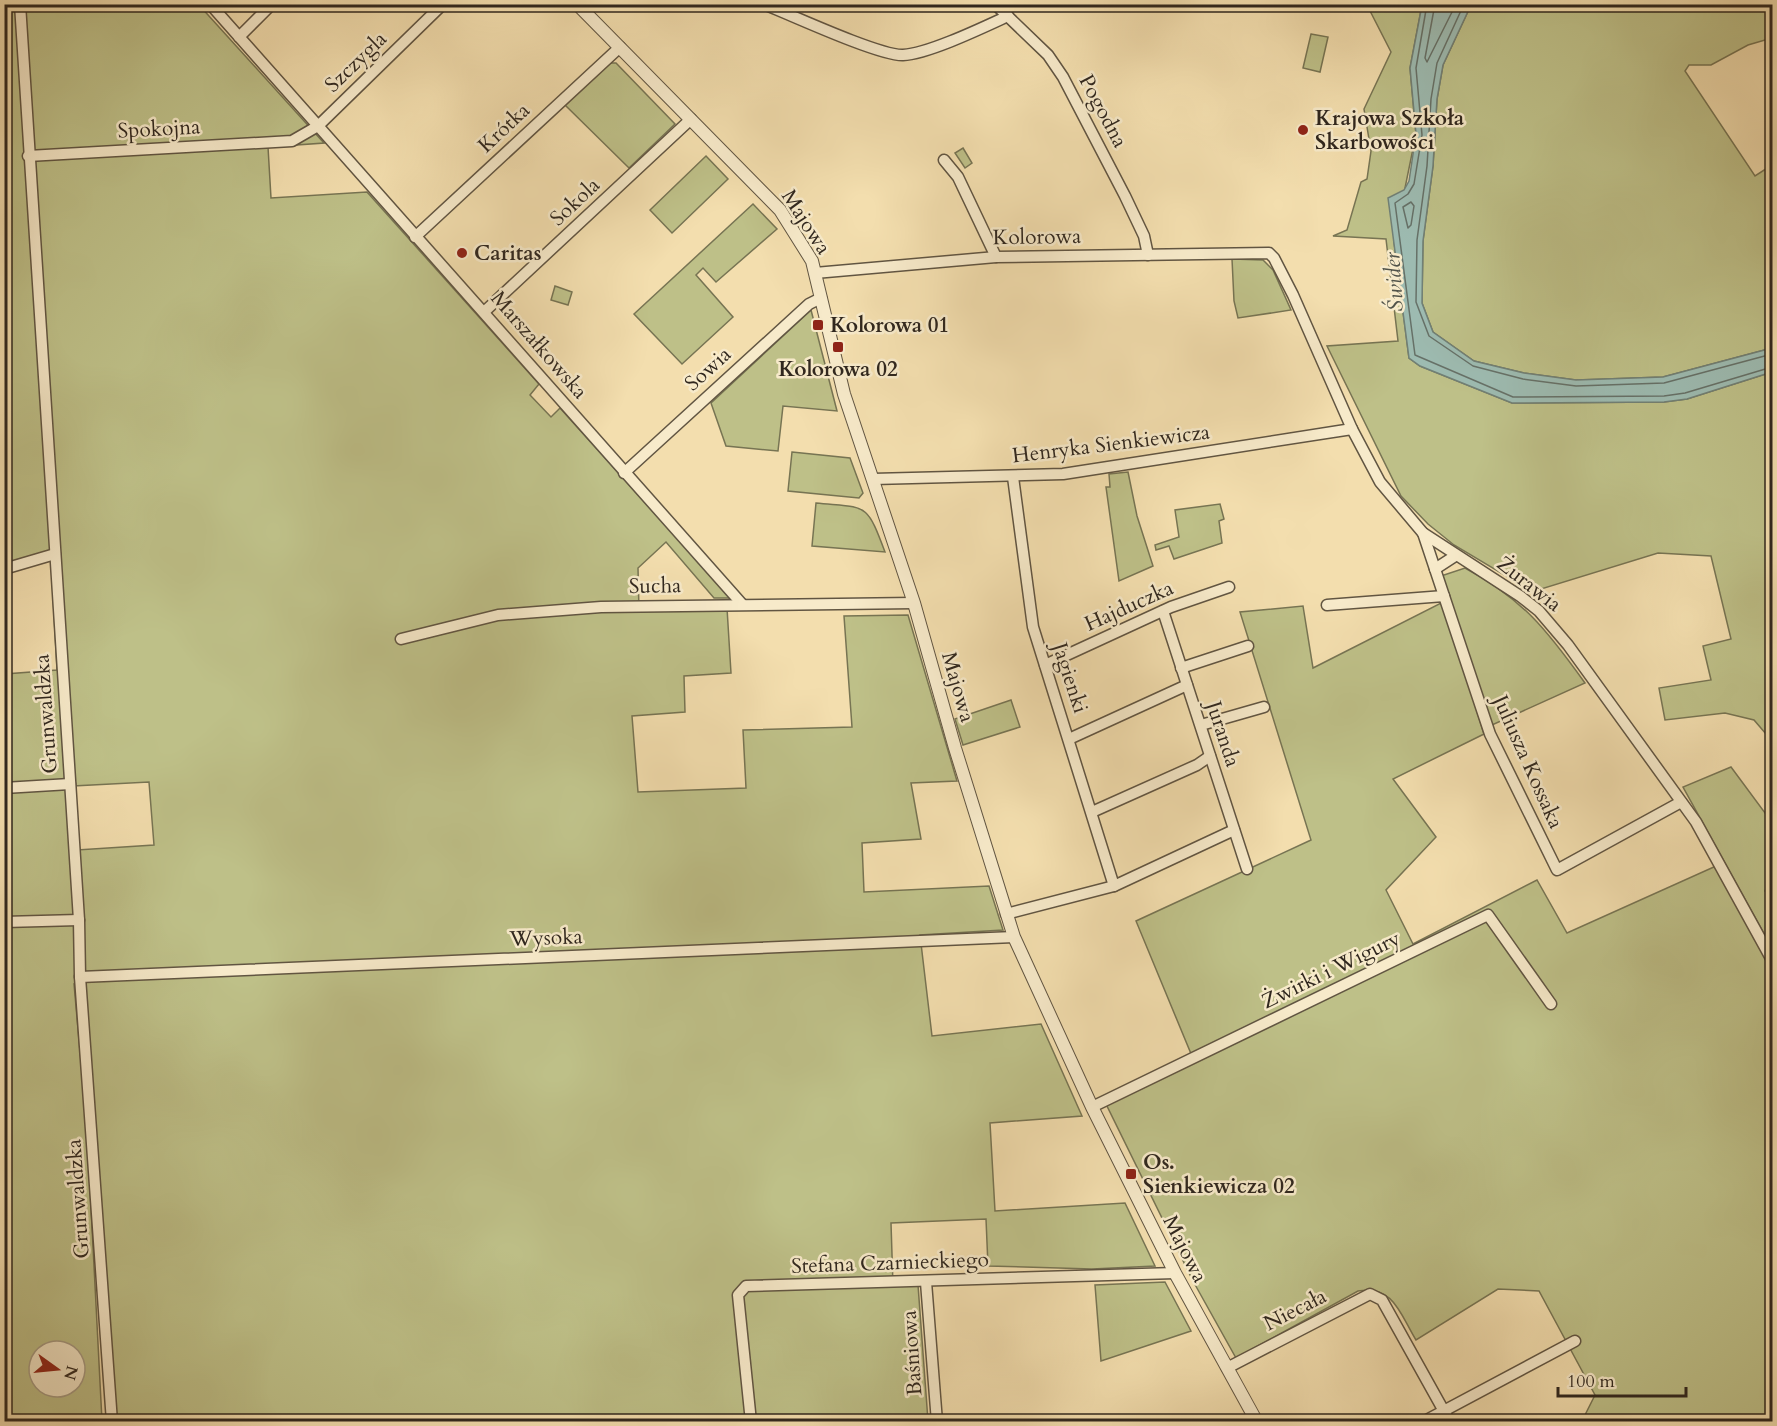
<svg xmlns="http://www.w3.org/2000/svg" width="1777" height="1426" viewBox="0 0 1777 1426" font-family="Cardo,serif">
  <rect width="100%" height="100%" fill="#f3deae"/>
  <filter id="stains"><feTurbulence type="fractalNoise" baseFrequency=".00333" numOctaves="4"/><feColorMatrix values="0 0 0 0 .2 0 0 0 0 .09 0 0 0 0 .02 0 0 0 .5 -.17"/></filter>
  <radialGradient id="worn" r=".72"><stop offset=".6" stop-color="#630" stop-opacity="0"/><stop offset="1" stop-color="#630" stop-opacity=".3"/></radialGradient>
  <g fill="#bec088" stroke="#777453" stroke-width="1.5" fill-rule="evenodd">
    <path d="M1726,4L1728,7L1732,5H1772V38L1748,45L1711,65H1689L1685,71L1755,176L1772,165V348L1663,377L1576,380L1524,373L1474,361L1433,332L1422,303L1423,241L1433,166L1437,99L1443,65L1471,5Z"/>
    <path d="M4,5H199L324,143L268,147L271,198L367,192L539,384L530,395L551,417L560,408L731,598H714L666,542L638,568L639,611L727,608L731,673L684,676L685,712L632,716L638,792L746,788L743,730L852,727L844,616L908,615L957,781L911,783L921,839L862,843L864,892L989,886L1003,930L920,935L932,1036L1041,1024L1082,1116L990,1123L995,1211L1125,1203L1155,1266L1092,1269L988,1266L986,1219L891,1223L893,1286L918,1285L928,1421H116L83,983L74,984L87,1130L102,1421H5V674L57,670L51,559L5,573ZM149,782L154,845L77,850L73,786ZM39,1351H75V1387H39Z"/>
    <path d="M1367,5H1422L1410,68L1416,134L1394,242L1409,358L1420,366L1512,403L1664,402L1687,399L1772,372V741L1754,720L1725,713L1665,720L1659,688L1711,680L1703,646L1731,639L1711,556L1658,553L1525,594L1513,580L1454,545L1428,524L1401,496L1327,346L1398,341L1386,239L1333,236L1347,230L1361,182L1367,179L1371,151L1364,109L1391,52Z"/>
    <path d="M1311,34L1328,37L1320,72L1303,68Z"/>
    <path d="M606,63H616L675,124L629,168L564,104Z"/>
    <path d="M963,148L972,163L965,168L955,153Z"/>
    <path d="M706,156L728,179L672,233L650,210Z"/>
    <path d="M753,204L777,229L716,282L703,268L696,275L733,317L682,364L634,314Z"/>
    <path d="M1232,259L1263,260L1273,270L1291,310L1238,318L1234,301Z"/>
    <path d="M555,286L572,292L568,305L551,300Z"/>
    <path d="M811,310L837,411L783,406L778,451L726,446L711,403Z"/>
    <path d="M792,452L850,458L863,493L859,498L788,491Z"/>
    <path d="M1128,472L1137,516L1153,566L1119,581L1106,487H1110L1109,474Z"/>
    <path d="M816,503C867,508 866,501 885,552L812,546Z"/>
    <path d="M1220,504L1224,519L1219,521L1222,543L1174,559L1169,546L1156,550L1155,545L1179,537L1175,510Z"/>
    <path d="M1465,568C1523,599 1547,630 1585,683L1492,725L1441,576Z"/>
    <path d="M1443,602L1484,734L1393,779L1436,837L1386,890L1413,944L1537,880L1567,933L1716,866L1772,969V1421H1582L1595,1395L1539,1291L1498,1289L1416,1340C1400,1314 1394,1285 1358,1291L1236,1358L1193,1281L1106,1104L1194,1061L1136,921L1311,840L1240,612L1303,606L1313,668Z"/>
    <path d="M1011,700L1020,727L963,745L955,719Z"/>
    <path d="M1731,767L1765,813L1772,807V873L1765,891L1772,897V948L1683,787Z"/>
    <path d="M1165,1282L1191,1331L1101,1361L1095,1285Z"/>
  </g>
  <path fill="#9dbbb1" stroke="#718076" stroke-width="1.5" d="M1422,5H1471L1443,65L1437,99L1433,166L1423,241L1422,303L1433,332L1474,361L1524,373L1576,380L1663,377L1772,348V372L1687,399L1664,402L1512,403L1420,366L1409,358L1388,198L1404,190L1409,181L1416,134L1410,68Z"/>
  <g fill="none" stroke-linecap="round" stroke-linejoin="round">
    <g stroke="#667168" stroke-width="1.5">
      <path d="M1427,4L1416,68L1422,135L1414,184L1408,194L1395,203L1415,355L1513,397L1664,396L1685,393L1772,367"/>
      <path d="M1435,4L1425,58L1427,62L1456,4"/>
      <path d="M1464,4L1437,63L1431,99L1427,166L1417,240L1416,302L1429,336L1473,366L1523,379L1576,386L1664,383L1772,354"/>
      <path d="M1411,202L1414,206L1411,225L1408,228L1403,207Z"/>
    </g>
    <defs>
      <g id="minor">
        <path d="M20,4L79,920L80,977L112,1422"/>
        <path d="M210,4L742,604"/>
        <path d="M764,4C791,15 880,56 903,55C928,54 984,27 1008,16"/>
        <path d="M995,4L1048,55L1063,77L1125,196L1144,236L1148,255"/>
        <path d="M239,37L272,4"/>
        <path d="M28,156L292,141L318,126L443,4"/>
        <path d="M944,160L958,177L996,257"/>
        <path d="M415,237L620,47"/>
        <path d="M815,273L996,257L1269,253L1274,258L1293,295L1352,429L1380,482L1423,533L1520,596L1539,611L1568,645L1696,822L1772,960"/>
        <path d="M484,312L691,119"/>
        <path d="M624,473L809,304L821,298"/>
        <path d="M1013,477L1033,627L1114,886"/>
        <path d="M873,479L1063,474L1352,429"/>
        <path d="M1423,533L1490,734L1557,870L1681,802"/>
        <path d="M4,569L55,554"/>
        <path d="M1435,569L1455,556"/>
        <path d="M1327,605L1444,596"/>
        <path d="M1163,611L1247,869"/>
        <path d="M401,639L498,615L601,607L914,603"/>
        <path d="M1045,665L1171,607L1229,587"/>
        <path d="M1181,668L1248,646"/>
        <path d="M1201,725L1264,707"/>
        <path d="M1069,739L1187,685"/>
        <path d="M4,788L70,784"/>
        <path d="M1092,812L1197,765L1210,756"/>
        <path d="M1006,914L1114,886L1234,830"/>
        <path d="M4,922L79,920"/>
        <path d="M80,977L1014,937"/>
        <path d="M1092,1107L1488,915L1551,1004"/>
        <path d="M926,1282L937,1422"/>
        <path d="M1227,1368L1370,1294L1382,1300L1450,1422"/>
        <path d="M751,1422L738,1295L746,1286L1175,1273"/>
        <path d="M1423,1422L1575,1341"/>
      </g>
      <path id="tertiary" d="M577,4L780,210L812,261L844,394L914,603L955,748L1014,937L1092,1107L1175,1273L1257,1422"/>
    </defs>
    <use href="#minor" stroke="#615542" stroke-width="13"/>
    <use href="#tertiary" stroke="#615542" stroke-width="14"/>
    <use href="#minor" stroke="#f7eaca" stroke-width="10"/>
    <use href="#tertiary" stroke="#f7eaca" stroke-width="12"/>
  </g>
  <g fill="#8f2418" stroke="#f7eaca" stroke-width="2">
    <circle cx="1303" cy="130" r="6"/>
    <circle cx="462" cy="253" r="6"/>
    <rect x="812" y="319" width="12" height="12" rx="3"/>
    <rect x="832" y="341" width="12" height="12" rx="3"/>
    <rect x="1125" y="1168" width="12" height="12" rx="3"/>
  </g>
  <g text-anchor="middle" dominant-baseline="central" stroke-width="5" stroke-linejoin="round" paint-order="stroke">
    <g font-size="21" fill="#30271e" stroke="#f7eaca">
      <text transform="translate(356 62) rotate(-44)">Szczygla</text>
      <text transform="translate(1103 111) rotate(62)">Pogodna</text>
      <text transform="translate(504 128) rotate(-43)">Krótka</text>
      <text transform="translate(159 129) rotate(-3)">Spokojna</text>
      <text transform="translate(575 202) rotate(-43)">Sokola</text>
      <text transform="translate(806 222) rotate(57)">Majowa</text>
      <text transform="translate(1037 237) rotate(-1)">Kolorowa</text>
      <text transform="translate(539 345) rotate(49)">Marszałkowska</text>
      <text transform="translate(708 369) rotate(-42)">Sowia</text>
      <text transform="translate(1111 444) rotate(-7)">Henryka Sienkiewicza</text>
      <text transform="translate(1529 584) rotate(38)">Żurawia</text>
      <text transform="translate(655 586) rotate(-1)">Sucha</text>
      <text transform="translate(1129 606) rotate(-24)">Hajduczka</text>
      <text transform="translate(1070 678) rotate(72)">Jagienki</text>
      <text transform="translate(958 687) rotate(74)">Majowa</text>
      <text transform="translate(46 714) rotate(-94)">Grunwaldzka</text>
      <text transform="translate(1223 734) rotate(72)">Juranda</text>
      <text transform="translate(1528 762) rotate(66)">Juliusza Kossaka</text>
      <text transform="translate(546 938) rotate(-2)">Wysoka</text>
      <text transform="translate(1331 970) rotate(-26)">Żwirki i Wigury</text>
      <text transform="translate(78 1199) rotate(-94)">Grunwaldzka</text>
      <text transform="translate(1185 1249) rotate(63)">Majowa</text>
      <text transform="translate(890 1263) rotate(-2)">Stefana Czarnieckiego</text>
      <text transform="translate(1295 1310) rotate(-27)">Niecała</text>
      <text transform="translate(912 1353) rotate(-94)">Baśniowa</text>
    </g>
    <g font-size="21" font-weight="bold" fill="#30271e" stroke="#f7eaca" text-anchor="start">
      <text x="1315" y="118">Krajowa Szkoła<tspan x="1315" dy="24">Skarbowości</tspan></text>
      <text x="474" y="253">Caritas</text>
      <text x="830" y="325">Kolorowa 01</text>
      <text x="838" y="369" text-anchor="middle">Kolorowa 02</text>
      <text x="1143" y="1162">Os.<tspan x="1143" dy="24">Sienkiewicza 02</tspan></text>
    </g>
    <g font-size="22" font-style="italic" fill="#51534a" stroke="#f7eaca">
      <text transform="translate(1394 282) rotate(-94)">Świder</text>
    </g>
  </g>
  <rect width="1777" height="1426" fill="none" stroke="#f3deae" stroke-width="24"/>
  <rect x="6" y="6" width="1765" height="1414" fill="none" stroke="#30271e" stroke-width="3"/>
  <rect x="12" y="12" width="1753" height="1402" fill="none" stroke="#30271e" stroke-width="1.5"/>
  <g transform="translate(57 1369) rotate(105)"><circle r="28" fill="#f7eaca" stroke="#a79c85" stroke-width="1.5"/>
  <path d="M0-4.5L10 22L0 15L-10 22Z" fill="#8f2418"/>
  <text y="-9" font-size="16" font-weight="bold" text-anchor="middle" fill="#30271e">N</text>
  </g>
  <path d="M1558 1387v9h128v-9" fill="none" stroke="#30271e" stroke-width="3"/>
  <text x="1567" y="1387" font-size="18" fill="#30271e" stroke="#f7eaca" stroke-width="4.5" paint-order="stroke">100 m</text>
  <rect width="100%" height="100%" filter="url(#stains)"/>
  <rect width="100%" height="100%" fill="url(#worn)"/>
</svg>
